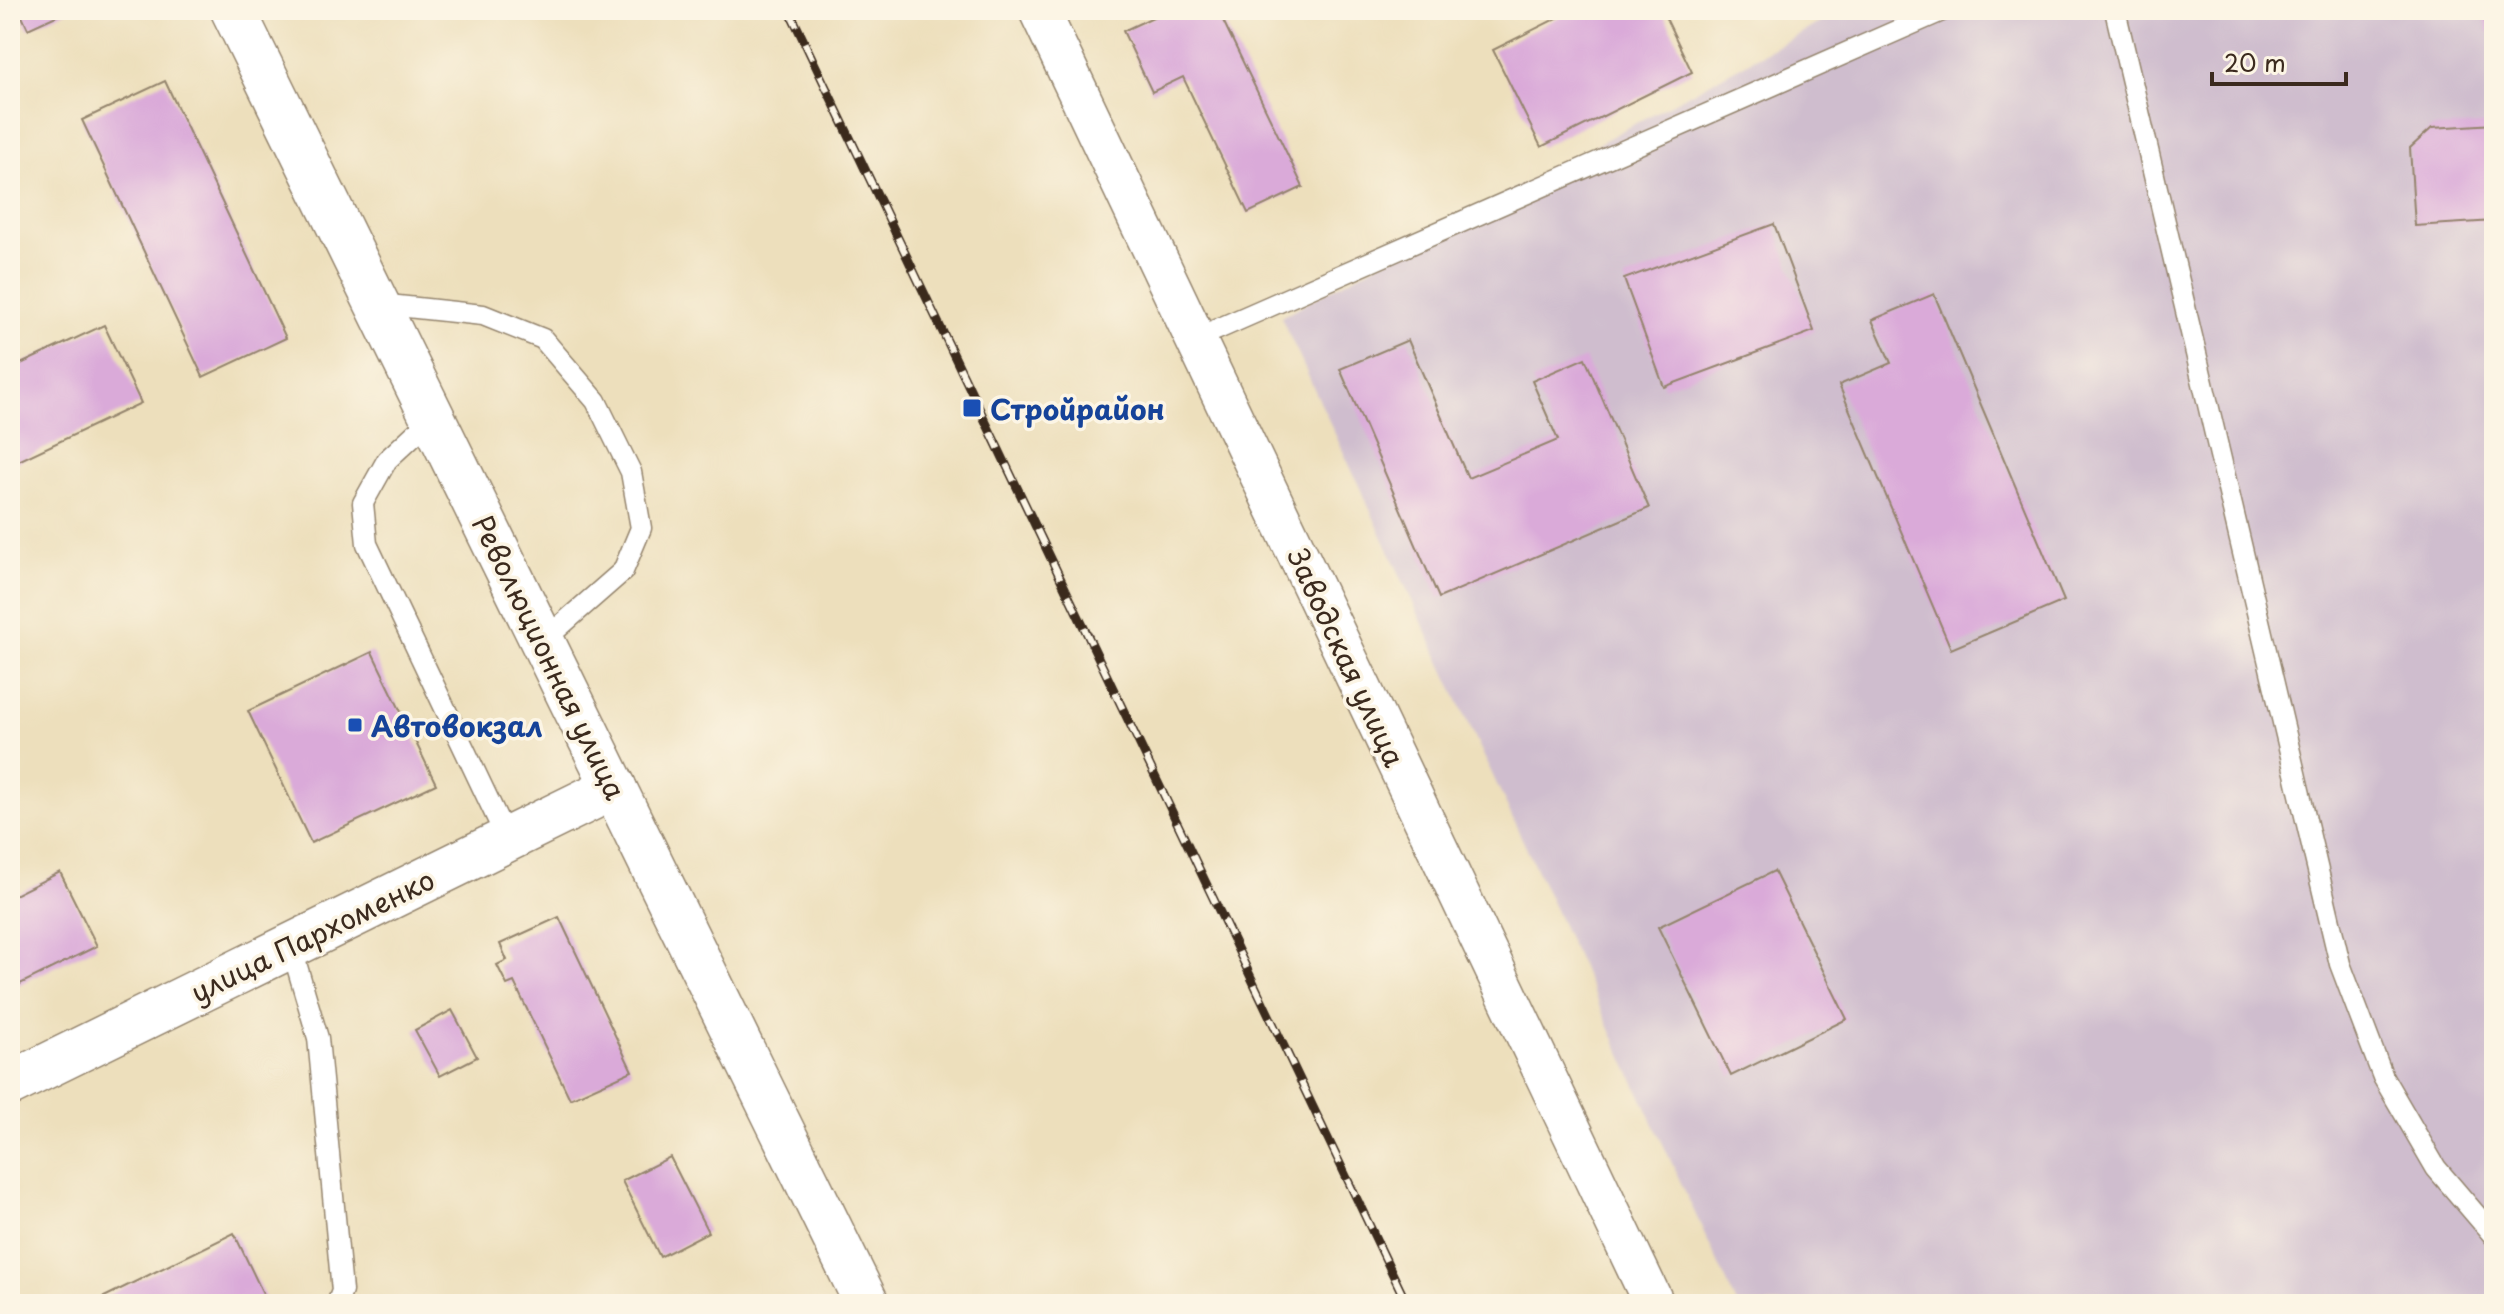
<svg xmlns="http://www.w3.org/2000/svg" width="2504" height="1314" viewBox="0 0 2504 1314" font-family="'Playpen Sans',sans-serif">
  <rect width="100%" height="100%" fill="#fcf5e5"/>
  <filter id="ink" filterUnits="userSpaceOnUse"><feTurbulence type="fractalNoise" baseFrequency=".0125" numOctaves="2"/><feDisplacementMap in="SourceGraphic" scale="16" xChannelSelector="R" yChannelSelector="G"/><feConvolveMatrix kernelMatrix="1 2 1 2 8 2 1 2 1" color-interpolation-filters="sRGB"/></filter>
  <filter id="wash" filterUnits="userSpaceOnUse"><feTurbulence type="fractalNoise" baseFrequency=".006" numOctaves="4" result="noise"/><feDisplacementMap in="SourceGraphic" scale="32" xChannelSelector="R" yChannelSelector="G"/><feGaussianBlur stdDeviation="1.8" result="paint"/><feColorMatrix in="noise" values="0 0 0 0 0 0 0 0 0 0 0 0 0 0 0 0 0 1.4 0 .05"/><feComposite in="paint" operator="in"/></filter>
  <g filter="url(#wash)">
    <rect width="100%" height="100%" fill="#eddfbc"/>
    <path fill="#cfbdce" d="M1843,10H2494V1304H1737L1281,317Z"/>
    <g id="blocks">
      <g fill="#daaad9">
        <path d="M19,10H69L28,29Z"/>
        <path d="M1168,10H1218L1303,187L1248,213L1183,77L1152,92L1123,31Z"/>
        <path d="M1573,10H1662L1692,72L1541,147L1493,50Z"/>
        <path d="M2484,10H2494V31L2487,32Z"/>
        <path d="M165,81L286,338L203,377L82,120Z"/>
        <path d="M2494,124V221L2415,226L2410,148L2432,128Z"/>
        <path d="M1774,224L1814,331L1664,387L1624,279Z"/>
        <path d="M1934,294L2064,601L1951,649L1839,385L1891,363L1872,320Z"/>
        <path d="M104,325L141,403L10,465V369Z"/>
        <path d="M1408,340L1468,478L1558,440L1532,381L1585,358L1649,508L1439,598L1340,369Z"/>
        <path d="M372,652L436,784L311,843L248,711Z"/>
        <path d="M1774,871L1847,1019L1731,1076L1658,927Z"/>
        <path d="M60,872L97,946L10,989V897Z"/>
        <path d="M559,917L632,1071L570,1099L514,982L507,985L497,965L507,960L500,944Z"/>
        <path d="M452,1010L477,1057L440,1076L415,1030Z"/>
        <path d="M670,1157L708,1232L660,1257L622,1181Z"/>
        <path d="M234,1233L268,1304H90Z"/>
      </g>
    </g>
  </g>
  <g filter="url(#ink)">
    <use href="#blocks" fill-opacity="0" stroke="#94846d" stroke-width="2"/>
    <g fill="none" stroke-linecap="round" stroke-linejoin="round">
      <defs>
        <g id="service">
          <path d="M2115,10L2340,964L2383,1077L2436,1168L2494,1236"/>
          <path d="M379,304L483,315L543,339L596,401L631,472L641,528L623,571L543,641"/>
          <path d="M1195,339L1944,10"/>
          <path d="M433,417L387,460L363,503L367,544L507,839"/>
          <path d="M291,946L318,1038L342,1291L337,1304"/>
        </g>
        <path id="minor" d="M1039,10L1654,1304"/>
        <g id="tertiary">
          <path d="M233,10L867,1304"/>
          <path d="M10,1084L614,787"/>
        </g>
      </defs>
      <use href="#service" stroke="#94846d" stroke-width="23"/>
      <use href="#minor" stroke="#94846d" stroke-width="43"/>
      <use href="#tertiary" stroke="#94846d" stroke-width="47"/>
      <use href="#service" stroke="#fff" stroke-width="20"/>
      <use href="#minor" stroke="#fff" stroke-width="40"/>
      <use href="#tertiary" stroke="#fff" stroke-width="44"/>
      <defs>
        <path id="rail" d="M789,10L1407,1304"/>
      </defs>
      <use href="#rail" stroke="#3b2a1e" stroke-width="9"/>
      <use href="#rail" stroke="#fcf5e5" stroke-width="6" stroke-dasharray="18" stroke-linecap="butt"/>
    </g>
  </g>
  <g fill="#1a4fb4" stroke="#fcf5e5" stroke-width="3">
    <rect x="962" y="398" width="20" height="20" rx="4"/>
    <rect x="347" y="717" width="16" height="16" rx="4"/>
  </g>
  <g text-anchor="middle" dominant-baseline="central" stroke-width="7" stroke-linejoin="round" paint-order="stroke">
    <g font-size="28" font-weight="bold" fill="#164399" stroke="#fcf5e5" text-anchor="start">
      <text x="990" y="408">Стройрайон</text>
      <text x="371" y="725">Автовокзал</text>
    </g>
    <g font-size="28" fill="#3b2a1e" stroke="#fcf5e5">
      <text transform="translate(550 657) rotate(64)">Революционная улица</text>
      <text transform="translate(1347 657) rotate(65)">Заводская улица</text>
      <text transform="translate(312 935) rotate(-26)">улица Пархоменко</text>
    </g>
  </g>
  <rect width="2504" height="1314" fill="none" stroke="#fcf5e5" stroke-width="40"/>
  <path d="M2212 72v12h134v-12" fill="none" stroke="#3b2a1e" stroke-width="4"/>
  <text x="2224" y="72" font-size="24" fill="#3b2a1e" stroke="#fcf5e5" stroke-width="6" paint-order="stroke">20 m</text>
</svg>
